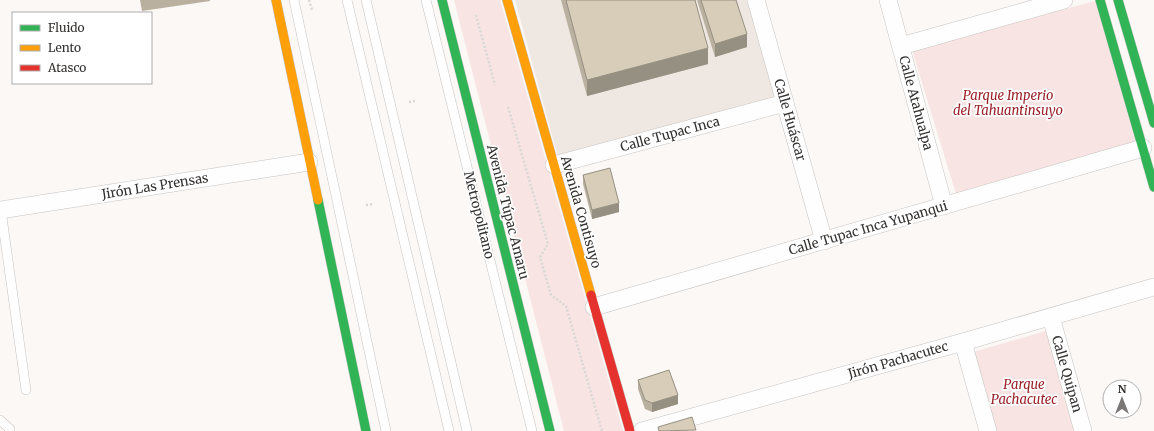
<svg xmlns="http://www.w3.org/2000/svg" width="1154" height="431" viewBox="0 0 1154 431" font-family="Merriweather,serif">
  <rect width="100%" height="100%" fill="#fbf8f6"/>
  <path fill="#efe8e2" d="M515,0H747L776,97L558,157Z"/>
  <g fill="#f8e4e2">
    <path d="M454,0H500L623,431H564Z"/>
    <path d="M1095,1L1136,144L956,194L912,50Z"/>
    <path d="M1046,331L1074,431H995L973,352Z"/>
  </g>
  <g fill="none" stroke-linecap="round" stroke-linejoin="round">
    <defs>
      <g id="lane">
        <path d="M294,0L338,205L386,431"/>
        <path d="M347,0L449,431"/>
        <path d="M366,0L467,431"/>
        <path d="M426,0L532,431"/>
        <path d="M1,210L26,390"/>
        <path d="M0,420L10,429"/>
      </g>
      <g id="street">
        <path d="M756,0L824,241"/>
        <path d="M888,0L944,206"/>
        <path d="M901,46L1064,0"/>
        <path d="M554,165L785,103"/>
        <path d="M0,210L309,162"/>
        <path d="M594,307L1143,148"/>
        <path d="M1051,317L1083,431"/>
        <path d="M963,342L988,431"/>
        <path d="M642,431L963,342L1154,287"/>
      </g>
      <g id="fast">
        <path d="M442,0L550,431"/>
        <path d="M1100,0L1154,187"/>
        <path d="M1118,0L1154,123"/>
        <path d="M318,200L366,431"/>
      </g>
      <g id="slow">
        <path d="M276,0L318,200"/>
        <path d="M507,0L591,295"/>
      </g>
      <path id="jam" d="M591,295L630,431"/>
    </defs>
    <use href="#lane" stroke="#c6c4c3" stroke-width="10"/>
    <use href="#street" stroke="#c6c4c3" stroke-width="18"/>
    <use href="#fast" stroke="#c6c4c3" stroke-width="10"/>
    <use href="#slow" stroke="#c6c4c3" stroke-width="10"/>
    <use href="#jam" stroke="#c6c4c3" stroke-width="10"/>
    <g stroke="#d8d8d7" stroke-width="2.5" stroke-dasharray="2 2" stroke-linecap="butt">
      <path d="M309,0L312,10"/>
      <path d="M476,15L495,85"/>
      <path d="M409,102L415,101"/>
      <path d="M508,107L548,244L540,257L551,295L566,306L602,431"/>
      <path d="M366,205L373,204"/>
    </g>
    <use href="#lane" stroke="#fefefe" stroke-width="9"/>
    <use href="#street" stroke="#fefefe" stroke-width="17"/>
    <use href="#fast" stroke="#30b455" stroke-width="9"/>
    <use href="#slow" stroke="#ff9f0a" stroke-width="9"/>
    <use href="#jam" stroke="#e5322d" stroke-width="9"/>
  </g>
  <g fill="#b9b09f">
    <path d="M140,0H210V1L142,11Z"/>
    <path d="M561,0H695L708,64L587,96Z"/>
    <path d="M697,0H736L747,47L715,57Z"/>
    <path d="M583,175L619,212L592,219L583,184Z"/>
    <path d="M638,380L678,404L652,412L645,409L638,389Z"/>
  </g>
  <g fill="#969082">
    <path d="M747,34V47L715,57V44Z"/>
    <path d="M708,48V64L587,96V80Z"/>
    <path d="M619,203V212L592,219V210Z"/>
    <path d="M678,395V404L652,412V403Z"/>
  </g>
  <g fill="#d7cdb9" stroke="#969082">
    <path d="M566,0H695L708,48L587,80Z"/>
    <path d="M701,0H736L747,34L715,44Z"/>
    <path d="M610,168L619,203L592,210L583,175Z"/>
    <path d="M669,370L678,395L652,403L645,400L638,380Z"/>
    <path d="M692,417L696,430L659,431L658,427Z"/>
  </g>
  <g text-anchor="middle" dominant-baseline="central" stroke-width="3.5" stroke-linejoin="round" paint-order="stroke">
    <g font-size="13" font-style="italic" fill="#9a2028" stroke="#fff">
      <text x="1008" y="95">Parque Imperio<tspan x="1008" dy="15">del Tahuantinsuyo</tspan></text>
      <text x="1024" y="384">Parque<tspan x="1024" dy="15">Pachacutec</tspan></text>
    </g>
    <g font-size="13" fill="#343231" stroke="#fff">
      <text transform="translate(916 103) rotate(75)">Calle Atahualpa</text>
      <text transform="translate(790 120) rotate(74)">Calle Huáscar</text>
      <text transform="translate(670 134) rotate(-15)">Calle Tupac Inca</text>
      <text transform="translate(155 186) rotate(-9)">Jirón Las Prensas</text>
      <text transform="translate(508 212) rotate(76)">Avenida Túpac Amaru</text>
      <text transform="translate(581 212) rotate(74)">Avenida Contisuyo</text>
      <text transform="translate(479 215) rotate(76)">Metropolitano</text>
      <text transform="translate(868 228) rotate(-16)">Calle Tupac Inca Yupanqui</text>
      <text transform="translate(898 360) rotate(-16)">Jirón Pachacutec</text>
      <text transform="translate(1067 374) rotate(74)">Calle Quipan</text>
    </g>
  </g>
  <rect x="12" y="12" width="140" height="72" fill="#ffffff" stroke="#aeadad"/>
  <rect x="20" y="25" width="20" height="6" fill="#30b455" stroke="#aeadad"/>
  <text x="48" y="32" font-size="12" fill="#343231">Fluido</text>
  <rect x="20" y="45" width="20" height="6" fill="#ff9f0a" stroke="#aeadad"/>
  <text x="48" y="52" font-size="12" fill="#343231">Lento</text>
  <rect x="20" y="65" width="20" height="6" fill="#e5322d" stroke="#aeadad"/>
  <text x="48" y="72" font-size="12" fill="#343231">Atasco</text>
  <g transform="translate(1122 399)"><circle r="19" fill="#ffffff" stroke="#aeadad"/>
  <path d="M0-3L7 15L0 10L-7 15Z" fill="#7a7776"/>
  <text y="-6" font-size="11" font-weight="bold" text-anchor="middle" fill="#343231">N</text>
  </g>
</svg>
